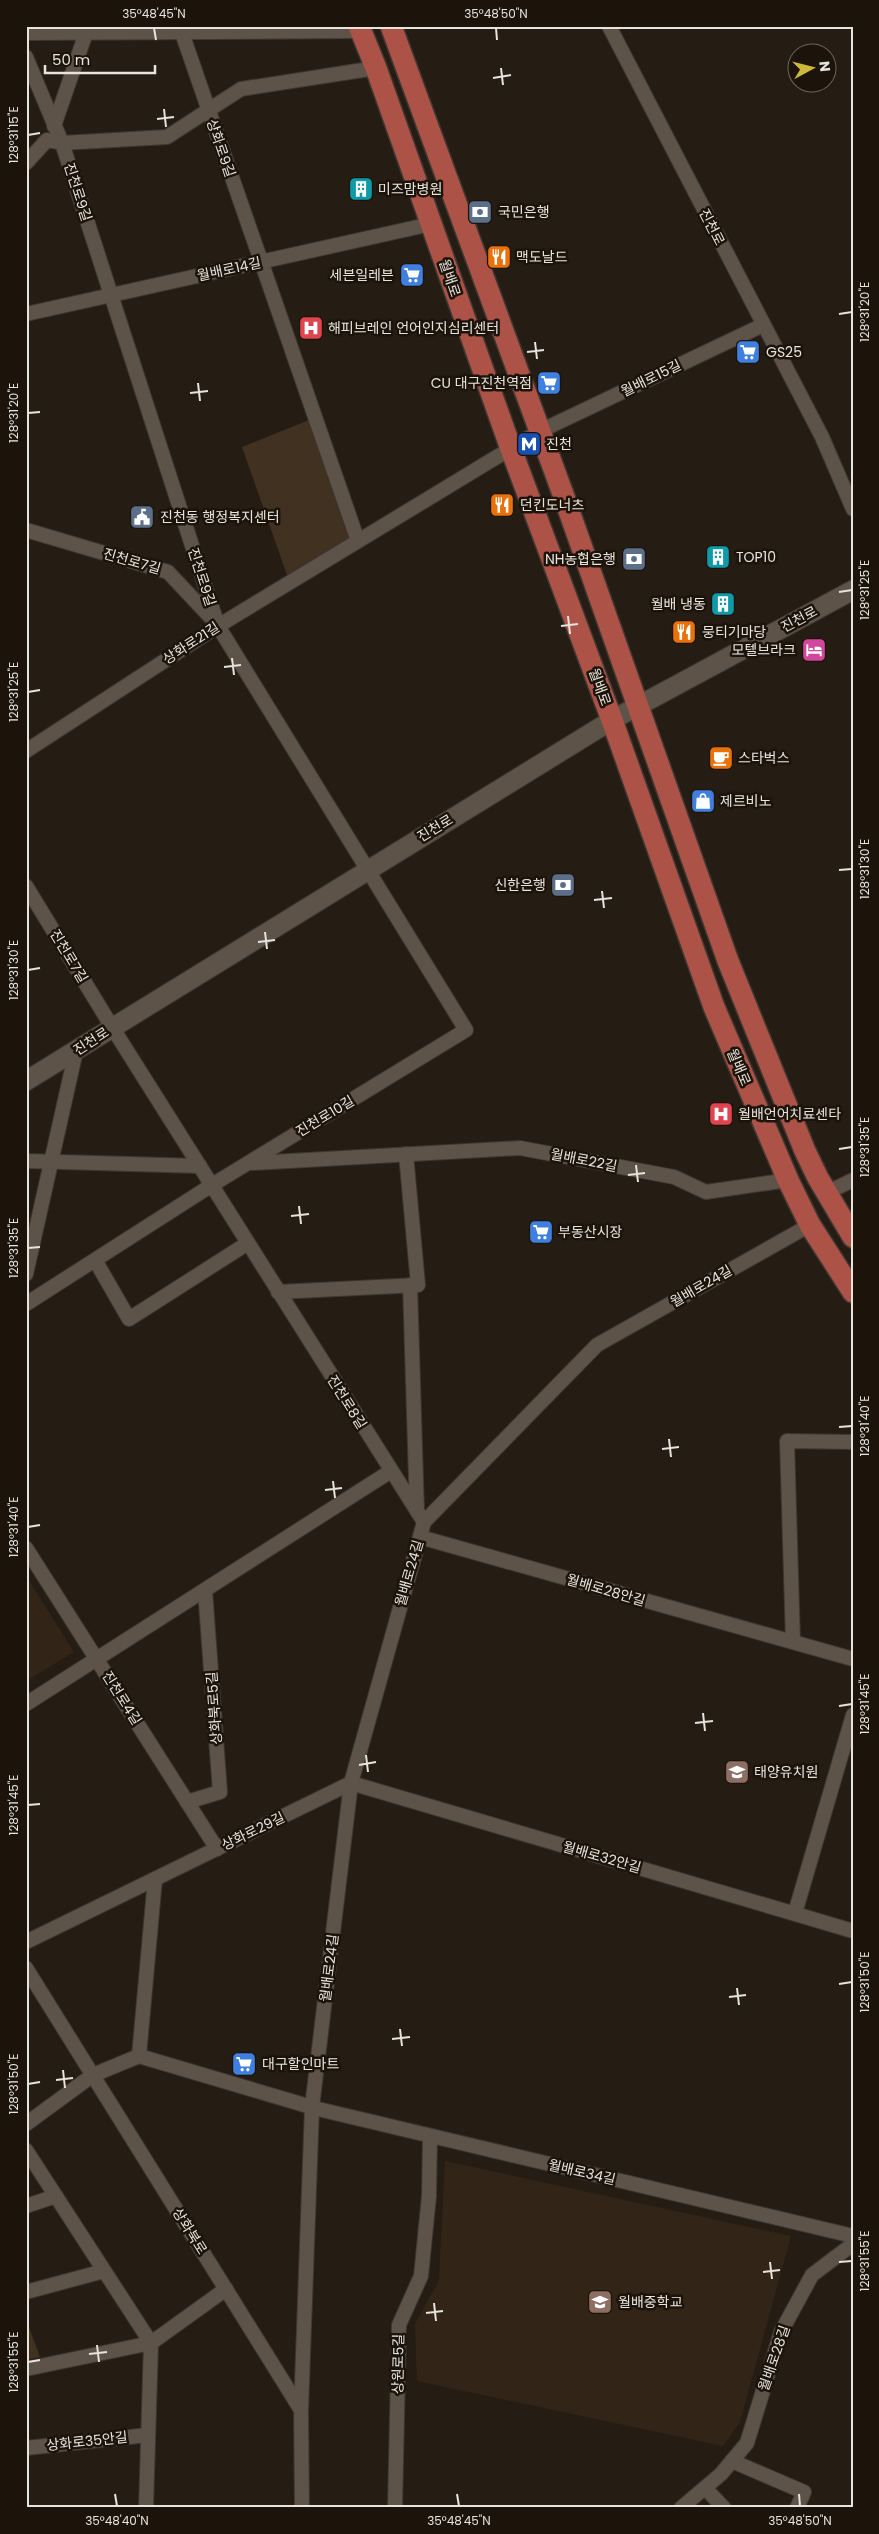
<svg xmlns="http://www.w3.org/2000/svg" width="879" height="2534" viewBox="0 0 879 2534" font-family="Poppins,'Noto Sans KR',sans-serif">
  <rect width="100%" height="100%" fill="#251d13"/>
  <g fill="#322517">
    <path d="M26,1576L74,1652L26,1681Z"/>
    <path d="M445,2161L791,2236L740,2422L723,2446L417,2381L415,2324L439,2280Z"/>
  </g>
  <g fill="#403121">
    <path d="M309,420L351,537L287,575L242,447Z"/>
    <path d="M26,2319L40,2357L26,2360Z"/>
  </g>
  <g fill="none" stroke-linecap="round" stroke-linejoin="round">
    <defs>
      <g id="minor">
        <path d="M609,26L822,437L853,509"/>
        <path d="M26,33L361,31"/>
        <path d="M182,33L358,541"/>
        <path d="M26,57L62,143L218,626L466,1030L212,1185L26,1304"/>
        <path d="M54,126L88,27"/>
        <path d="M26,163L47,140L62,143L167,137L241,89L376,68"/>
        <path d="M26,314L431,224"/>
        <path d="M26,530L168,572L214,621"/>
        <path d="M26,751L218,626L538,432L763,325"/>
        <path d="M26,886L112,1027L424,1522"/>
        <path d="M26,1161L200,1166"/>
        <path d="M252,1163L520,1148L674,1177L706,1192L788,1180"/>
        <path d="M826,1193L853,1180"/>
        <path d="M95,1260L129,1319L248,1243"/>
        <path d="M26,1274L76,1051"/>
        <path d="M410,1285L417,1511"/>
        <path d="M278,1292L418,1285L406,1154"/>
        <path d="M420,1537L853,1659"/>
        <path d="M26,1548L217,1849"/>
        <path d="M793,1642L787,1441L853,1442"/>
        <path d="M26,1704L391,1471"/>
        <path d="M187,1802L220,1792L205,1590"/>
        <path d="M795,1913L853,1715"/>
        <path d="M26,1942L351,1783L853,1931"/>
        <path d="M26,1968L301,2410L302,2508"/>
        <path d="M139,2056L318,2109L853,2236"/>
        <path d="M139,2056L155,1879"/>
        <path d="M26,2124L93,2075L139,2056"/>
        <path d="M26,2150L151,2343L146,2508"/>
        <path d="M26,2206L56,2196"/>
        <path d="M26,2292L104,2271"/>
        <path d="M26,2369L151,2343L226,2289"/>
        <path d="M301,2410L312,2107L351,1783L424,1522L597,1345L810,1225"/>
        <path d="M26,2448L148,2435"/>
        <path d="M732,2461L804,2492L797,2508"/>
        <path d="M705,2488L724,2508"/>
        <path d="M395,2508L399,2325L421,2276L429,2196L430,2136"/>
        <path d="M681,2508L721,2474L747,2443L781,2332L812,2275L853,2244"/>
      </g>
      <path id="secondary" d="M26,1081L612,720L853,590"/>
      <g id="primary">
        <path d="M359,26L376,68L511,449L612,720L714,1007L788,1180L810,1225L853,1292"/>
        <path d="M391,26L563,494L728,961L805,1151L818,1178L853,1237"/>
      </g>
    </defs>
    <use href="#minor" stroke="#3e3732" stroke-width="16"/>
    <use href="#secondary" stroke="#3e3732" stroke-width="21"/>
    <use href="#primary" stroke="#3e3732" stroke-width="24"/>
    <use href="#minor" stroke="#5d5348" stroke-width="14"/>
    <use href="#secondary" stroke="#5d5348" stroke-width="19"/>
    <use href="#primary" stroke="#ac5247" stroke-width="21"/>
  </g>
  <path fill="none" stroke="#e9e3dd" stroke-width="2" d="M154,28L156,40M496,28L497,40M501,68L503,85M493,78L511,75M164,109L166,127M157,119L174,117M28,135L40,133M839,314L852,312M535,342L537,359M527,352L544,350M198,383L200,401M190,393L208,391M28,413L40,412M839,592L852,590M568,616L570,634M561,626L578,624M232,658L234,675M224,667L241,665M28,692L40,690M839,870L852,869M602,891L604,908M594,900L612,898M265,932L267,949M258,942L275,940M28,970L40,968M839,1149L852,1147M636,1165L638,1182M628,1175L645,1173M299,1206L301,1224M291,1216L309,1214M28,1248L40,1247M839,1427L852,1426M669,1439L671,1457M662,1449L679,1447M333,1481L335,1498M325,1490L342,1488M28,1527L40,1525M839,1706L852,1704M703,1713L705,1731M695,1723L713,1721M366,1755L368,1772M359,1765L376,1762M28,1805L40,1804M839,1984L852,1982M737,1988L739,2005M729,1997L746,1995M400,2029L402,2046M392,2039L410,2037M63,2070L65,2088M56,2080L73,2078M28,2084L40,2082M770,2262L772,2279M839,2262L852,2261M763,2272L780,2270M434,2303L436,2321M426,2313L443,2311M97,2345L99,2362M89,2354L107,2352M28,2362L40,2360M115,2494L117,2506M457,2494L459,2506M799,2494L800,2506"/>
  <defs>
    <symbol id="building-square" viewBox="-11 -11 22 22"><rect x="-9" y="-9" width="18" height="18" rx="4" fill="#0f9aa8" stroke="#1c130a"/><path d="M-4-6H4V6H1V3H-1V6H-4ZM-2.5-4.3h1.7v1.8h-1.7ZM.8-4.3h1.7v1.8H.8ZM-2.5-1h1.7V.8h-1.7ZM.8-1h1.7V.8H.8Z" fill="#fff"/></symbol>
    <symbol id="bank-square" viewBox="-11 -11 22 22"><rect x="-9" y="-9" width="18" height="18" rx="4" fill="#5c6f8a" stroke="#1c130a"/><path d="M-6-4H6V4H-6ZM0-2.3a2.3 2.3 0 1 0 0 4.6a2.3 2.3 0 1 0 0-4.6Z" fill="#fff"/></symbol>
    <symbol id="restaurant-square" viewBox="-11 -11 22 22"><rect x="-9" y="-9" width="18" height="18" rx="4" fill="#e8710a" stroke="#1c130a"/><path d="M-5-6h1v4h1v-4h1v4h1v-4h1v5L-1.5 .5V6h-2V.5L-5-1ZM5-6V6H3V1.5H1.5Q1.5-4 5-6Z" fill="#fff"/></symbol>
    <symbol id="supermarket-square" viewBox="-11 -11 22 22"><rect x="-9" y="-9" width="18" height="18" rx="4" fill="#3f7fe0" stroke="#1c130a"/><path d="M-6-5.5h2.5l.6 2H6L4.5 2H-2.5L-4.4-4H-6ZM-1.5 3.2a1.3 1.3 0 1 0 .1 0ZM3 3.2a1.3 1.3 0 1 0 .1 0Z" fill="#fff"/></symbol>
    <symbol id="hospital-square" viewBox="-11 -11 22 22"><rect x="-9" y="-9" width="18" height="18" rx="4" fill="#e0444e" stroke="#1c130a"/><path d="M-5-5h3v3.5h4V-5h3V5h-3V1.5h-4V5h-3Z" fill="#fff"/></symbol>
    <symbol id="metro-square" viewBox="-11 -11 22 22"><rect x="-9" y="-9" width="18" height="18" rx="4" fill="#1a4fb4" stroke="#1c130a"/><path d="M-5.5 5V-5H-3L0 0L3-5H5.5V5H3V-.5L0 4L-3-.5V5Z" fill="#fff"/></symbol>
    <symbol id="civic-square" viewBox="-11 -11 22 22"><rect x="-9" y="-9" width="18" height="18" rx="4" fill="#5c6f8a" stroke="#1c130a"/><path d="M-.6-6.5H3V-4.5H.6V-3L4-1V1h2V6H-6V1h2V-1L-.6-3ZM-1.2 2.5V6h2.4V2.5Z" fill="#fff"/></symbol>
    <symbol id="hotel-square" viewBox="-11 -11 22 22"><rect x="-9" y="-9" width="18" height="18" rx="4" fill="#d1479c" stroke="#1c130a"/><path d="M-6-4.5h1.5V1H6V5H4.5V3h-9V5H-6ZM-4 0a1.8 1.8 0 1 1 3.6 0ZM.5 0V-2.5h3Q6-2.5 6 0Z" fill="#fff"/></symbol>
    <symbol id="cafe-square" viewBox="-11 -11 22 22"><rect x="-9" y="-9" width="18" height="18" rx="4" fill="#e8710a" stroke="#1c130a"/><path d="M-5.5-4.5H6V0H3Q3 3.5 0 3.5H-2.5Q-5.5 3.5-5.5 0ZM3-3.2v2h1.7v-2ZM-6 4.5H4V6H-6Z" fill="#fff"/></symbol>
    <symbol id="shop-square" viewBox="-11 -11 22 22"><rect x="-9" y="-9" width="18" height="18" rx="4" fill="#3f7fe0" stroke="#1c130a"/><path d="M-5-2.5h2.3a2.7 3.5 0 0 1 5.4 0H5L5.5 6h-11ZM-1.5-2.5h3a1.5 2.3 0 0 0-3 0Z" fill="#fff"/></symbol>
    <symbol id="school-square" viewBox="-11 -11 22 22"><rect x="-9" y="-9" width="18" height="18" rx="4" fill="#8d6e63" stroke="#1c130a"/><path d="M0-5L7-2L0 1L-7-2ZM-4 1L0 2.5L4 1V4Q0 6-4 4Z" fill="#fff"/></symbol>
  </defs>
  <g fill-rule="evenodd">
    <use href="#building-square" x="347" y="175" width="28" height="28"/>
    <use href="#bank-square" x="466" y="198" width="28" height="28"/>
    <use href="#restaurant-square" x="485" y="243" width="28" height="28"/>
    <use href="#supermarket-square" x="398" y="261" width="28" height="28"/>
    <use href="#hospital-square" x="297" y="314" width="28" height="28"/>
    <use href="#supermarket-square" x="734" y="338" width="28" height="28"/>
    <use href="#supermarket-square" x="535" y="369" width="28" height="28"/>
    <use href="#metro-square" x="515" y="430" width="28" height="28"/>
    <use href="#restaurant-square" x="488" y="491" width="28" height="28"/>
    <use href="#civic-square" x="128" y="503" width="28" height="28"/>
    <use href="#building-square" x="704" y="543" width="28" height="28"/>
    <use href="#bank-square" x="620" y="545" width="28" height="28"/>
    <use href="#building-square" x="709" y="590" width="28" height="28"/>
    <use href="#restaurant-square" x="670" y="618" width="28" height="28"/>
    <use href="#hotel-square" x="800" y="636" width="28" height="28"/>
    <use href="#cafe-square" x="707" y="744" width="28" height="28"/>
    <use href="#shop-square" x="689" y="787" width="28" height="28"/>
    <use href="#bank-square" x="549" y="871" width="28" height="28"/>
    <use href="#hospital-square" x="707" y="1100" width="28" height="28"/>
    <use href="#supermarket-square" x="527" y="1218" width="28" height="28"/>
    <use href="#school-square" x="723" y="1758" width="28" height="28"/>
    <use href="#supermarket-square" x="230" y="2050" width="28" height="28"/>
    <use href="#school-square" x="586" y="2288" width="28" height="28"/>
  </g>
  <g text-anchor="middle" dominant-baseline="central" stroke-width="5" stroke-linejoin="round" paint-order="stroke">
    <g font-size="14" fill="#e9e3dd" stroke="#1c130a">
      <text transform="translate(221 148) rotate(71)">상화로9길</text>
      <text transform="translate(78 192) rotate(72)">진천로9길</text>
      <text transform="translate(712 227) rotate(63)">진천로</text>
      <text transform="translate(229 269) rotate(-12)">월배로14길</text>
      <text transform="translate(450 278) rotate(71)">월배로</text>
      <text transform="translate(651 378) rotate(-26)">월배로15길</text>
      <text transform="translate(132 561) rotate(16)">진천로7길</text>
      <text transform="translate(202 577) rotate(72)">진천로9길</text>
      <text transform="translate(799 619) rotate(-28)">진천로</text>
      <text transform="translate(191 643) rotate(-33)">상화로21길</text>
      <text transform="translate(600 687) rotate(70)">월배로</text>
      <text transform="translate(435 828) rotate(-31)">진천로</text>
      <text transform="translate(69 956) rotate(59)">진천로7길</text>
      <text transform="translate(91 1041) rotate(-33)">진천로</text>
      <text transform="translate(739 1067) rotate(67)">월배로</text>
      <text transform="translate(325 1116) rotate(-31)">진천로10길</text>
      <text transform="translate(584 1160) rotate(11)">월배로22길</text>
      <text transform="translate(701 1286) rotate(-30)">월배로24길</text>
      <text transform="translate(347 1402) rotate(58)">진천로8길</text>
      <text transform="translate(409 1573) rotate(-74)">월배로24길</text>
      <text transform="translate(606 1590) rotate(16)">월배로28안길</text>
      <text transform="translate(122 1698) rotate(58)">진천로4길</text>
      <text transform="translate(214 1708) rotate(-94)">상화북로5길</text>
      <text transform="translate(253 1831) rotate(-26)">상화로29길</text>
      <text transform="translate(602 1857) rotate(16)">월배로32안길</text>
      <text transform="translate(329 1968) rotate(-83)">월배로24길</text>
      <text transform="translate(582 2172) rotate(13)">월배로34길</text>
      <text transform="translate(190 2231) rotate(58)">상화북로</text>
      <text transform="translate(774 2358) rotate(-71)">월배로28길</text>
      <text transform="translate(398 2364) rotate(-89)">상원로5길</text>
      <text transform="translate(87 2441) rotate(-6)">상화로35안길</text>
    </g>
    <g font-size="14" fill="#e9e3dd" stroke="#1c130a" text-anchor="start">
      <text x="378" y="189">미즈맘병원</text>
      <text x="498" y="212">국민은행</text>
      <text x="516" y="257">맥도날드</text>
      <text x="394" y="275" text-anchor="end">세븐일레븐</text>
      <text x="328" y="328">해피브레인 언어인지심리센터</text>
      <text x="766" y="352">GS25</text>
      <text x="532" y="383" text-anchor="end">CU 대구진천역점</text>
      <text x="546" y="444">진천</text>
      <text x="520" y="505">던킨도너츠</text>
      <text x="160" y="517">진천동 행정복지센터</text>
      <text x="736" y="557">TOP10</text>
      <text x="616" y="559" text-anchor="end">NH농협은행</text>
      <text x="706" y="604" text-anchor="end">월배 냉동</text>
      <text x="702" y="632">뭉티기마당</text>
      <text x="796" y="650" text-anchor="end">모텔브라크</text>
      <text x="738" y="758">스타벅스</text>
      <text x="720" y="801">제르비노</text>
      <text x="546" y="885" text-anchor="end">신한은행</text>
      <text x="738" y="1114">월배언어치료센타</text>
      <text x="558" y="1232">부동산시장</text>
      <text x="754" y="1772">태양유치원</text>
      <text x="262" y="2064">대구할인마트</text>
      <text x="618" y="2302">월배중학교</text>
    </g>
  </g>
  <rect width="879" height="2534" fill="none" stroke="#1c130a" stroke-width="55"/>
  <g transform="translate(812 68) rotate(83)"><circle r="24" fill="#1c130a" stroke="#6e665e"/>
  <path d="M0-4L9 19L0 12L-9 19Z" fill="#cdb938"/>
  <text y="-8" font-size="14" font-weight="bold" text-anchor="middle" fill="#e9e3dd">N</text>
  </g>
  <path d="M45 65v8h110v-8" fill="none" stroke="#e9e3dd" stroke-width="2.5"/>
  <text x="52" y="65" font-size="15" fill="#e9e3dd" stroke="#1c130a" stroke-width="4" paint-order="stroke">50 m</text>
  <rect x="28" y="28" width="824" height="2478" fill="none" stroke="#e9e3dd" stroke-width="2"/>
  <g font-size="12" text-anchor="middle" fill="#e9e3dd">
    <text x="154" y="18">35°48'45"N</text>
    <text x="496" y="18">35°48'50"N</text>
    <text transform="translate(14 135) rotate(-90)" y="4">128°31'15"E</text>
    <text transform="translate(865 312) rotate(-90)" y="4">128°31'20"E</text>
    <text transform="translate(14 413) rotate(-90)" y="4">128°31'20"E</text>
    <text transform="translate(865 590) rotate(-90)" y="4">128°31'25"E</text>
    <text transform="translate(14 692) rotate(-90)" y="4">128°31'25"E</text>
    <text transform="translate(865 869) rotate(-90)" y="4">128°31'30"E</text>
    <text transform="translate(14 970) rotate(-90)" y="4">128°31'30"E</text>
    <text transform="translate(865 1147) rotate(-90)" y="4">128°31'35"E</text>
    <text transform="translate(14 1248) rotate(-90)" y="4">128°31'35"E</text>
    <text transform="translate(865 1426) rotate(-90)" y="4">128°31'40"E</text>
    <text transform="translate(14 1527) rotate(-90)" y="4">128°31'40"E</text>
    <text transform="translate(865 1704) rotate(-90)" y="4">128°31'45"E</text>
    <text transform="translate(14 1805) rotate(-90)" y="4">128°31'45"E</text>
    <text transform="translate(865 1982) rotate(-90)" y="4">128°31'50"E</text>
    <text transform="translate(14 2084) rotate(-90)" y="4">128°31'50"E</text>
    <text transform="translate(865 2261) rotate(-90)" y="4">128°31'55"E</text>
    <text transform="translate(14 2362) rotate(-90)" y="4">128°31'55"E</text>
    <text x="117" y="2525">35°48'40"N</text>
    <text x="459" y="2525">35°48'45"N</text>
    <text x="800" y="2525">35°48'50"N</text>
  </g>
</svg>
